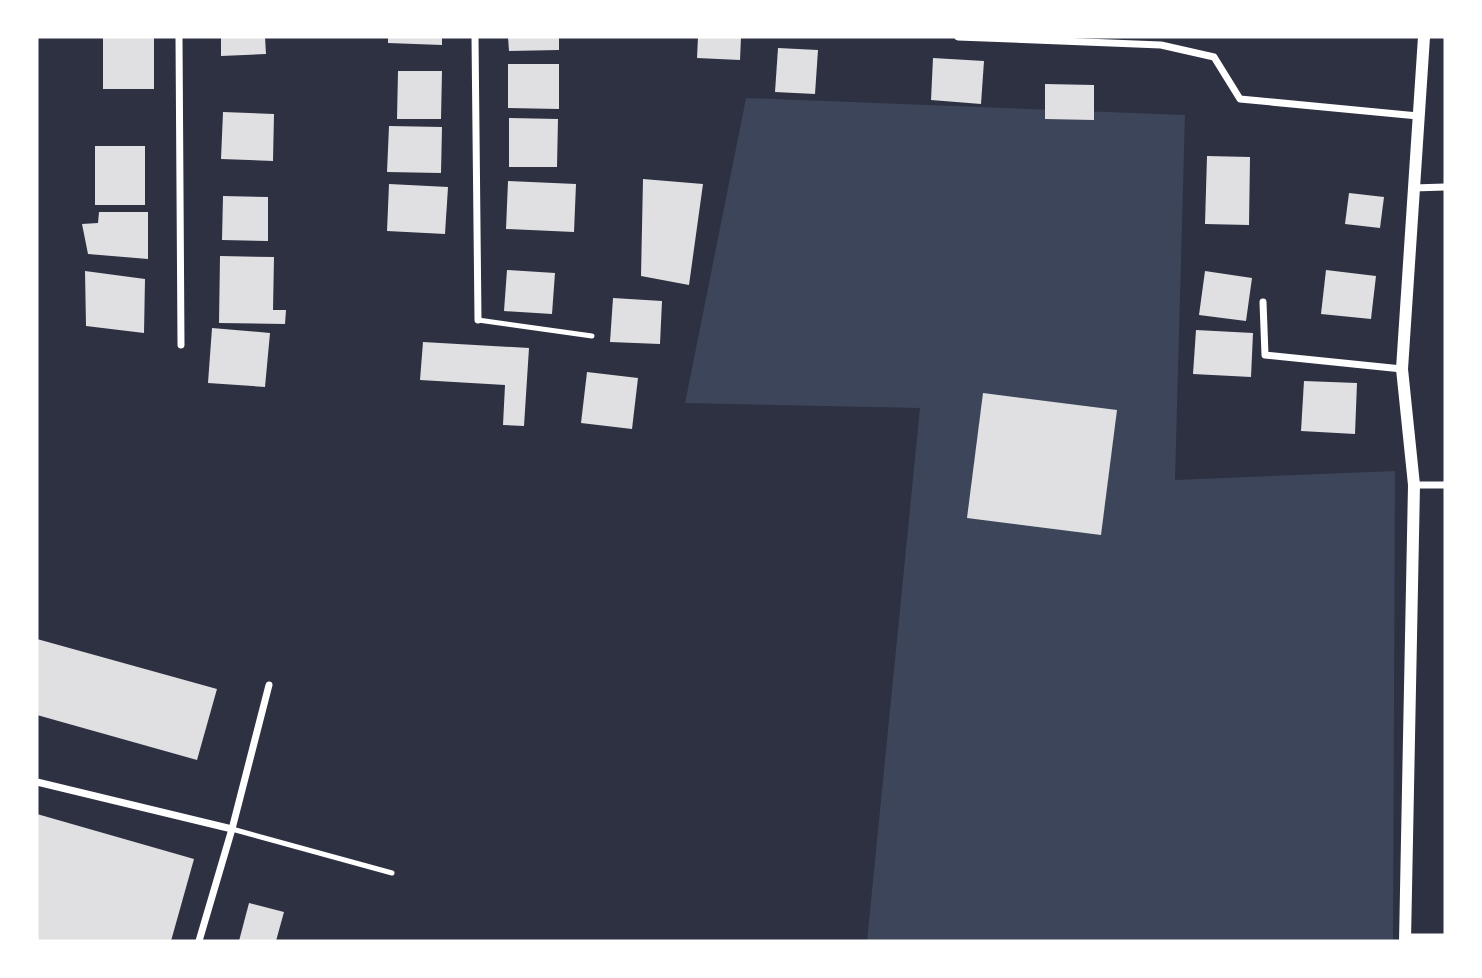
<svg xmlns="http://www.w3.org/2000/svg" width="1482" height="978" viewBox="0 0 1482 978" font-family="'Golos Text',sans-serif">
  <rect width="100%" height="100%" fill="#2d3142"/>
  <path fill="#3c4559" d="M746,98L1185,115L1175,480L1395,471L1393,941H867L920,408L685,403Z"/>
  <g fill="#e0e0e3">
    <rect x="103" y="37" width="51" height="52"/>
    <path d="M221,37H265L266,54L221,56Z"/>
    <path d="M388,37H442V45L388,43Z"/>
    <path d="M508,37H559V50L509,51Z"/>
    <path d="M698,37H741L740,60L697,58Z"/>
    <path d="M778,48L818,50L815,94L775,92Z"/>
    <path d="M933,58L984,61L981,104L931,100Z"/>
    <path d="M508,64H559V109L508,108Z"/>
    <path d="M398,71H442L441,119H397Z"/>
    <path d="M1045,84L1094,85V120L1045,119Z"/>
    <path d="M223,112L274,114L273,161L221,159Z"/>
    <path d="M509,118L558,119L557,167H509Z"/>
    <path d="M389,126L442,127L441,173L387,172Z"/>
    <rect x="95" y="146" width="50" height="59"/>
    <path d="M1207,156L1250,157L1249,225L1205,224Z"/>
    <path d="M643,179L703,184L689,285L641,276Z"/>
    <path d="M508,181L576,184L574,232L506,229Z"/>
    <path d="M389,184L448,187L445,234L387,231Z"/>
    <path d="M1349,193L1384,197L1380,228L1345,224Z"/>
    <path d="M223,196L268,197V241L222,240Z"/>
    <path d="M99,212H148V259L88,254L82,224L98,223Z"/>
    <path d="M220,256L274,257L273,310H286L285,324L219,323Z"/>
    <path d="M507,270L555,273L552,314L504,311Z"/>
    <path d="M1326,270L1376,276L1371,319L1321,314Z"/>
    <path d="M85,271L145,279L144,333L86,326Z"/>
    <path d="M1205,271L1252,278L1246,321L1199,315Z"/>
    <path d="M613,298L662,301L660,344L610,342Z"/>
    <path d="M212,328L270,333L265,387L208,383Z"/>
    <path d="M1196,330L1253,333L1251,377L1193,374Z"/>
    <path d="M423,342L529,348L524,426L503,425L505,385L420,380Z"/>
    <path d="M587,372L638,378L632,429L581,423Z"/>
    <path d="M1304,381L1357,383L1355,434L1301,431Z"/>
    <path d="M983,393L1117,410L1101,535L967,518Z"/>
    <path d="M37,639L217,689L197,760L37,715Z"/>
    <path d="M37,814L194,859L171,941H37Z"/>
    <path d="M249,903L284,912L276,941H239Z"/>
  </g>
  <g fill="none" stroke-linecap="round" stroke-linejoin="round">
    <g stroke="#fff" stroke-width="5">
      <path d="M478,320L592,336"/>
      <path d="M232,829L392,873"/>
    </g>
    <g stroke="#fff" stroke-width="7">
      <path d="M179,37L181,345"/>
      <path d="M475,37L478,320"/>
      <path d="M958,37L1161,45L1214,57L1240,99L1418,116"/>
      <path d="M1413,188L1445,187"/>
      <path d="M1263,302L1265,355L1402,369"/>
      <path d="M1414,485H1445"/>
      <path d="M37,782L232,829"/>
      <path d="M1405,937H1445"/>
      <path d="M199,941L232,829L269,685"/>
    </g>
    <path stroke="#fff" stroke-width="12" d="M1405,941L1414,485L1402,369L1424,37"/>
  </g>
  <rect width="1482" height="978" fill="none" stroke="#ffffff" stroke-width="77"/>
</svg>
